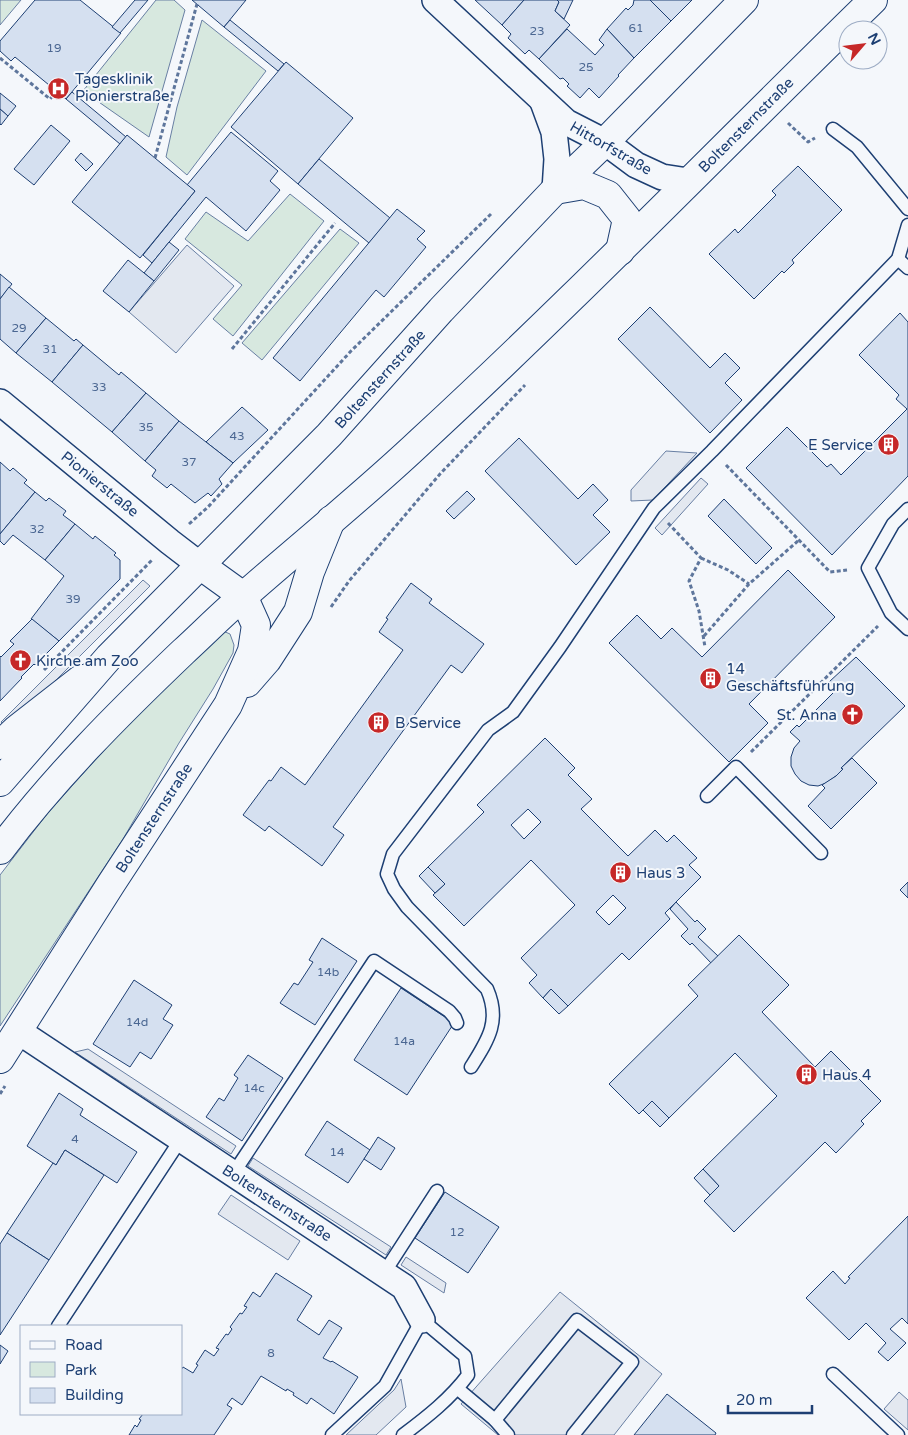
<svg xmlns="http://www.w3.org/2000/svg" width="908" height="1435" viewBox="0 0 908 1435" font-family="'Varela Round',sans-serif">
  <rect width="100%" height="100%" fill="#f4f7fb"/>
  <g fill="#d7e8df" stroke="#687fa3">
    <path d="M0,0H21L0,25Z"/>
    <path d="M156,0H174L185,10L149,137L83,91Z"/>
    <path d="M202,20L266,71L187,175L166,157L177,107Z"/>
    <path d="M290,194L324,221L233,336L213,319L242,285L185,239L206,212L248,241Z"/>
    <path d="M340,229L359,243L262,360L242,343Z"/>
    <path d="M223,631L230,634L234,645L233,653L213,689L179,743L123,839L0,1026V875L47,814L129,722Z"/>
  </g>
  <g fill="#e3e8f0" stroke="#687fa3">
    <path d="M187,245L234,286L176,353L129,312Z"/>
    <path d="M666,451L697,453L653,500L631,501V490Z"/>
    <path d="M701,478L708,484L662,535L655,528Z"/>
    <path d="M143,580L150,586L7,729L1,722Z"/>
    <path d="M88,1049L236,1146L231,1154L75,1052Z"/>
    <path d="M253,1158L391,1247L386,1255L248,1166Z"/>
    <path d="M231,1195L300,1241L288,1260L218,1214Z"/>
    <path d="M406,1257L446,1283L444,1293L401,1265Z"/>
    <path d="M560,1292L662,1374L614,1435H498L461,1404Z"/>
    <path d="M401,1379L406,1407L376,1435H346L394,1390Z"/>
    <path d="M899,1392L908,1400V1430L884,1409Z"/>
  </g>
  <g fill="#d5e0f0" stroke="#1d3f73" fill-rule="evenodd">
    <path d="M35,0H80L121,33L66,99L15,57L11,61L0,51V41Z"/>
    <path d="M135,0H148L120,33L112,27Z"/>
    <path d="M192,0H246L224,27Z"/>
    <path d="M475,0H524L502,25Z"/>
    <path d="M524,0H557L559,2L555,11L570,25L539,59L529,50L525,54L508,38L511,34L502,25Z"/>
    <path d="M557,0H573L564,19L555,11L559,2Z"/>
    <path d="M650,0H692L671,21Z"/>
    <path d="M650,0L671,21L634,58L607,29L626,8L628,10L633,5L634,0Z"/>
    <path d="M230,20L284,64L278,71L224,27Z"/>
    <path d="M567,29L595,55L604,45L599,40L607,29L634,58L618,75L619,76L599,98L589,88L580,98L567,86L569,84L563,78L560,79L539,59Z"/>
    <path d="M286,62L353,118L298,184L231,127Z"/>
    <path d="M72,92L126,137L120,144L66,99Z"/>
    <path d="M0,93L16,106L8,116L0,109Z"/>
    <path d="M0,109L8,116L1,125L0,124Z"/>
    <path d="M51,125L70,141L34,185L14,169Z"/>
    <path d="M231,132L278,171L270,181L280,190L246,231L206,197L152,263L143,255L195,191L187,185Z"/>
    <path d="M127,135L195,191L140,258L72,202Z"/>
    <path d="M81,153L93,164L86,171L75,160Z"/>
    <path d="M319,159L390,218L369,243L298,184Z"/>
    <path d="M798,166L842,210L792,260L794,263L784,273L782,271L754,299L709,254L735,229L738,233L776,195L772,191Z"/>
    <path d="M397,209L425,231L417,239L426,247L384,297L376,290L300,381L273,358Z"/>
    <path d="M169,242L179,250L154,281L144,273Z"/>
    <path d="M128,260L154,281L129,312L103,291Z"/>
    <path d="M0,274L12,284L0,299Z"/>
    <path d="M9,287L46,318L16,353L0,339V299Z"/>
    <path d="M650,307L710,368L725,353L740,368L725,383L742,400L710,433L618,339Z"/>
    <path d="M900,313L908,322V476L832,555L746,468L787,427L827,467L831,464L841,475L907,409L896,399L899,395L859,355Z"/>
    <path d="M46,318L74,341L76,339L83,345L52,382L16,353Z"/>
    <path d="M83,345L119,375L121,372L146,393L112,432L52,382Z"/>
    <path d="M146,393L179,421L145,461L112,432Z"/>
    <path d="M242,407L268,430L233,463L206,442Z"/>
    <path d="M179,421L233,463L219,479L222,484L211,496L208,493L195,503L171,484L167,488L152,476L156,470L145,461Z"/>
    <path d="M519,438L578,499L593,484L608,500L593,515L610,532L576,565L485,471Z"/>
    <path d="M0,462L10,471L13,468L27,480L24,483L35,492L0,534Z"/>
    <path d="M467,491L475,499L454,519L446,511Z"/>
    <path d="M35,492L46,501L49,498L66,511L63,515L75,524L45,560L13,535L4,545L0,541V534Z"/>
    <path d="M724,499L772,548L756,564L708,516Z"/>
    <path d="M75,524L93,539L95,536L116,553L114,555L120,560V579L59,641L31,619L64,576L45,560Z"/>
    <path d="M788,570L835,617L749,704L768,723L729,762L609,643L637,615L661,639L672,628L702,657Z"/>
    <path d="M411,583L432,599L429,603L484,644L462,673L451,665L333,827L344,835L322,866L269,826L265,831L243,815L269,780L271,781L281,767L305,785L403,650L379,632L388,619L386,618Z"/>
    <path d="M32,619L59,641L35,665L34,664L21,677L22,678L0,701V656L1,657L14,644L10,641Z"/>
    <path d="M856,657L905,706L841,768L843,769L836,776L826,783L818,786L809,785L801,781L795,774L791,766V757L794,748L800,741L790,732L797,725L799,727L836,690L829,682Z"/>
    <path d="M545,738L575,768L568,775L592,799L581,809L628,856L655,830L667,842L674,835L697,858L689,865L701,877L665,913L670,919L629,960L622,953L568,1006L551,989L543,998L529,983L537,975L521,958L575,905L531,860L464,926L433,895L445,884L428,867L484,812L477,805ZM528,809L541,822L524,839L511,825ZM613,895L626,908L609,925L596,912Z"/>
    <path d="M852,758L877,783L831,829L808,806L825,788L822,785L836,776L843,769L841,768Z"/>
    <path d="M428,867L445,884L435,893L419,876Z"/>
    <path d="M908,882V898L900,890Z"/>
    <path d="M676,902L695,922L697,920L706,929L698,937L718,956L711,963L692,943L690,945L681,936L688,929L670,909Z"/>
    <path d="M739,935L789,985L762,1012L815,1067L831,1051L881,1101L861,1121L864,1124L836,1153L825,1142L734,1232L704,1201L719,1186L703,1169L777,1096L735,1053L669,1118L652,1101L639,1114L609,1084L698,996L688,985Z"/>
    <path d="M322,938L357,961L315,1025L280,1003L294,983L298,985L313,962L309,960Z"/>
    <path d="M134,980L172,1005L163,1019L173,1025L151,1059L140,1052L130,1067L93,1044Z"/>
    <path d="M401,988L454,1023L407,1095L354,1060Z"/>
    <path d="M551,989L568,1006L559,1014L543,998Z"/>
    <path d="M248,1055L283,1078L242,1141L206,1117L219,1098L224,1101L238,1078L234,1075Z"/>
    <path d="M59,1093L83,1109L80,1115L137,1152L117,1183L65,1150L56,1165L27,1146Z"/>
    <path d="M652,1101L669,1118L660,1127L643,1110Z"/>
    <path d="M327,1121L370,1150L348,1183L305,1155Z"/>
    <path d="M378,1137L395,1148L381,1170L364,1159Z"/>
    <path d="M65,1150L104,1175L49,1260L7,1233L53,1163L56,1165Z"/>
    <path d="M703,1169L719,1186L710,1195L694,1178Z"/>
    <path d="M445,1192L499,1227L468,1273L415,1238Z"/>
    <path d="M908,1216V1324L902,1318L890,1329L906,1343L888,1361L878,1352L886,1343L866,1323L849,1340L806,1298L833,1271L845,1284L850,1278L848,1277Z"/>
    <path d="M7,1233L49,1260L0,1335V1244Z"/>
    <path d="M276,1273L312,1296L297,1320L319,1335L329,1320L342,1328L323,1358L331,1362L332,1361L358,1377L334,1414L311,1398L307,1404L293,1395L294,1393L287,1389L286,1391L261,1376L242,1405L232,1398L227,1405L232,1408L214,1435H129L135,1425L137,1427L141,1420L139,1419L143,1414H181V1370L183,1367L193,1373L198,1365L196,1364L205,1350L214,1356L219,1349L216,1348L226,1334L228,1335L232,1329L230,1327L240,1313L242,1314L247,1307L244,1306L253,1292L260,1297Z"/>
    <path d="M0,1345L8,1351L0,1364Z"/>
    <path d="M667,1394L716,1433L715,1435H634Z"/>
  </g>
  <g fill="none" stroke-linecap="round" stroke-linejoin="round">
    <defs>
      <g id="lane">
        <path d="M833,129L857,147L908,209"/>
        <path d="M898,259L908,268"/>
        <path d="M908,509L893,524L868,568L891,613L908,629"/>
        <path d="M707,796L736,767L821,853"/>
        <path d="M471,1067C488,1040 501,1021 487,989L407,907L394,889L387,874L393,854L488,730L513,712L560,647L654,508L712,451L898,259L908,225"/>
        <path d="M233,1174L374,961L449,1011L455,1018L457,1023"/>
        <path d="M384,1273L437,1191"/>
        <path d="M58,1326L181,1139"/>
        <path d="M833,1374L898,1435"/>
        <path d="M458,1389L495,1420L508,1435"/>
        <path d="M495,1420L577,1320L632,1362L573,1435"/>
        <path d="M332,1435L385,1386L422,1320L465,1356L468,1375C450,1399 427,1417 403,1435"/>
      </g>
      <g id="street">
        <path d="M435,0L566,122L605,142L636,165L662,177L688,181"/>
        <path d="M543,102L554,132L557,159L555,190"/>
        <path d="M0,402L170,542L200,565"/>
        <path d="M18,1031L404,1287L422,1320"/>
      </g>
      <g id="secondary">
        <path d="M555,190L584,185L608,195L627,219L620,251"/>
        <path d="M247,683L267,660L298,612L310,572L331,520"/>
        <path d="M0,745L17,729L81,679"/>
        <path d="M0,1059L111,884L228,705L252,651L256,625L243,596L200,565"/>
      </g>
      <g id="primary">
        <path d="M0,782L109,657L329,435L441,310L555,190L605,142L744,0"/>
        <path d="M0,850C54,778 118,714 183,652C204,633 224,612 246,594C304,543 365,494 421,441C576,298 722,147 873,0"/>
      </g>
    </defs>
    <use href="#lane" stroke="#1d3f73" stroke-width="15"/>
    <use href="#street" stroke="#1d3f73" stroke-width="28"/>
    <use href="#secondary" stroke="#1d3f73" stroke-width="30"/>
    <use href="#primary" stroke="#1d3f73" stroke-width="30"/>
    <g stroke="#5e769c" stroke-width="3" stroke-dasharray="4 2.5" stroke-linecap="butt">
      <path d="M0,58L50,99L56,92"/>
      <path d="M788,123L808,142L815,138"/>
      <path d="M155,158L197,4"/>
      <path d="M232,349L335,223"/>
      <path d="M726,465L830,572L847,570"/>
      <path d="M668,523L701,558L689,581L699,611L705,647"/>
      <path d="M189,524L208,507L351,351L491,214"/>
      <path d="M701,558L728,570L749,584"/>
      <path d="M331,607L349,581L440,474L525,385"/>
      <path d="M704,636L749,584L799,540"/>
      <path d="M44,670L152,560"/>
      <path d="M751,752L878,626"/>
      <path d="M0,1094L5,1086"/>
    </g>
    <use href="#lane" stroke="#f4f7fb" stroke-width="12"/>
    <use href="#street" stroke="#f4f7fb" stroke-width="25"/>
    <use href="#secondary" stroke="#f4f7fb" stroke-width="28"/>
    <use href="#primary" stroke="#f4f7fb" stroke-width="28"/>
  </g>
  <defs>
    <symbol id="hospital-disc" viewBox="-11 -11 22 22"><circle r="9.5" fill="#c62828" stroke="#f4f7fb"/><path d="M-5-5h3v3.5h4V-5h3V5h-3V1.5h-4V5h-3Z" fill="#fff"/></symbol>
    <symbol id="building-disc" viewBox="-11 -11 22 22"><circle r="9.5" fill="#c62828" stroke="#f4f7fb"/><path d="M-4-6H4V6H1V3H-1V6H-4ZM-2.5-4.3h1.7v1.8h-1.7ZM.8-4.3h1.7v1.8H.8ZM-2.5-1h1.7V.8h-1.7ZM.8-1h1.7V.8H.8Z" fill="#fff"/></symbol>
    <symbol id="church-disc" viewBox="-11 -11 22 22"><circle r="9.5" fill="#c62828" stroke="#f4f7fb"/><path d="M-1.2-6h2.4v3.5h3.3v2.4h-3.3V6h-2.4V-.1h-3.3v-2.4h3.3Z" fill="#fff"/></symbol>
  </defs>
  <g fill-rule="evenodd">
    <use href="#hospital-disc" x="46" y="76" width="25" height="25"/>
    <use href="#building-disc" x="876" y="432" width="25" height="25"/>
    <use href="#church-disc" x="8" y="648" width="25" height="25"/>
    <use href="#building-disc" x="698" y="666" width="25" height="25"/>
    <use href="#church-disc" x="840" y="702" width="25" height="25"/>
    <use href="#building-disc" x="366" y="710" width="25" height="25"/>
    <use href="#building-disc" x="608" y="860" width="25" height="25"/>
    <use href="#building-disc" x="794" y="1062" width="25" height="25"/>
  </g>
  <g text-anchor="middle" dominant-baseline="central" stroke-width="4" stroke-linejoin="round" paint-order="stroke">
    <g font-size="12" fill="#4b6792">
      <text x="636" y="28">61</text>
      <text x="537" y="31">23</text>
      <text x="54" y="48">19</text>
      <text x="586" y="67">25</text>
      <text x="19" y="328">29</text>
      <text x="50" y="349">31</text>
      <text x="99" y="387">33</text>
      <text x="146" y="427">35</text>
      <text x="237" y="436">43</text>
      <text x="189" y="462">37</text>
      <text x="37" y="529">32</text>
      <text x="73" y="599">39</text>
      <text x="328" y="972">14b</text>
      <text x="137" y="1022">14d</text>
      <text x="404" y="1041">14a</text>
      <text x="254" y="1088">14c</text>
      <text x="75" y="1139">4</text>
      <text x="337" y="1152">14</text>
      <text x="457" y="1232">12</text>
      <text x="271" y="1353">8</text>
    </g>
    <g font-size="15" fill="#1d3f73" stroke="#f4f7fb" text-anchor="start">
      <text x="75" y="79">Tagesklinik<tspan x="75" dy="17">Pionierstraße</tspan></text>
      <text x="873" y="445" text-anchor="end">E Service</text>
      <text x="36" y="661">Kirche am Zoo</text>
      <text x="726" y="669">14<tspan x="726" dy="17">Geschäftsführung</tspan></text>
      <text x="837" y="715" text-anchor="end">St. Anna</text>
      <text x="395" y="723">B Service</text>
      <text x="636" y="873">Haus 3</text>
      <text x="822" y="1075">Haus 4</text>
    </g>
    <g font-size="15" fill="#1d3f73" stroke="#f4f7fb">
      <text transform="translate(746 125) rotate(-45)">Boltensternstraße</text>
      <text transform="translate(611 148) rotate(30)">Hittorfstraße</text>
      <text transform="translate(380 379) rotate(-48)">Boltensternstraße</text>
      <text transform="translate(100 484) rotate(39)">Pionierstraße</text>
      <text transform="translate(154 818) rotate(-57)">Boltensternstraße</text>
      <text transform="translate(277 1203) rotate(33)">Boltensternstraße</text>
    </g>
  </g>
  <rect x="20" y="1325" width="162" height="90" fill="#f4f7fb" stroke="#9eadc5"/>
  <rect x="30" y="1341" width="25" height="8" fill="#f4f7fb" stroke="#9eadc5"/>
  <text x="65" y="1350" font-size="15" fill="#1d3f73">Road</text>
  <rect x="30" y="1362" width="25" height="15" fill="#d7e8df" stroke="#9eadc5"/>
  <text x="65" y="1375" font-size="15" fill="#1d3f73">Park</text>
  <rect x="30" y="1388" width="25" height="15" fill="#d5e0f0" stroke="#9eadc5"/>
  <text x="65" y="1400" font-size="15" fill="#1d3f73">Building</text>
  <g transform="translate(863 45) rotate(62)"><circle r="24" fill="#f4f7fb" stroke="#9eadc5"/>
  <path d="M0-4L9 19L0 12L-9 19Z" fill="#c62828"/>
  <text y="-8" font-size="14" font-weight="bold" text-anchor="middle" fill="#1d3f73">N</text>
  </g>
  <path d="M728 1405v8h84v-8" fill="none" stroke="#1d3f73" stroke-width="2.5"/>
  <text x="736" y="1405" font-size="15" fill="#1d3f73" stroke="#f4f7fb" stroke-width="4" paint-order="stroke">20 m</text>
</svg>
